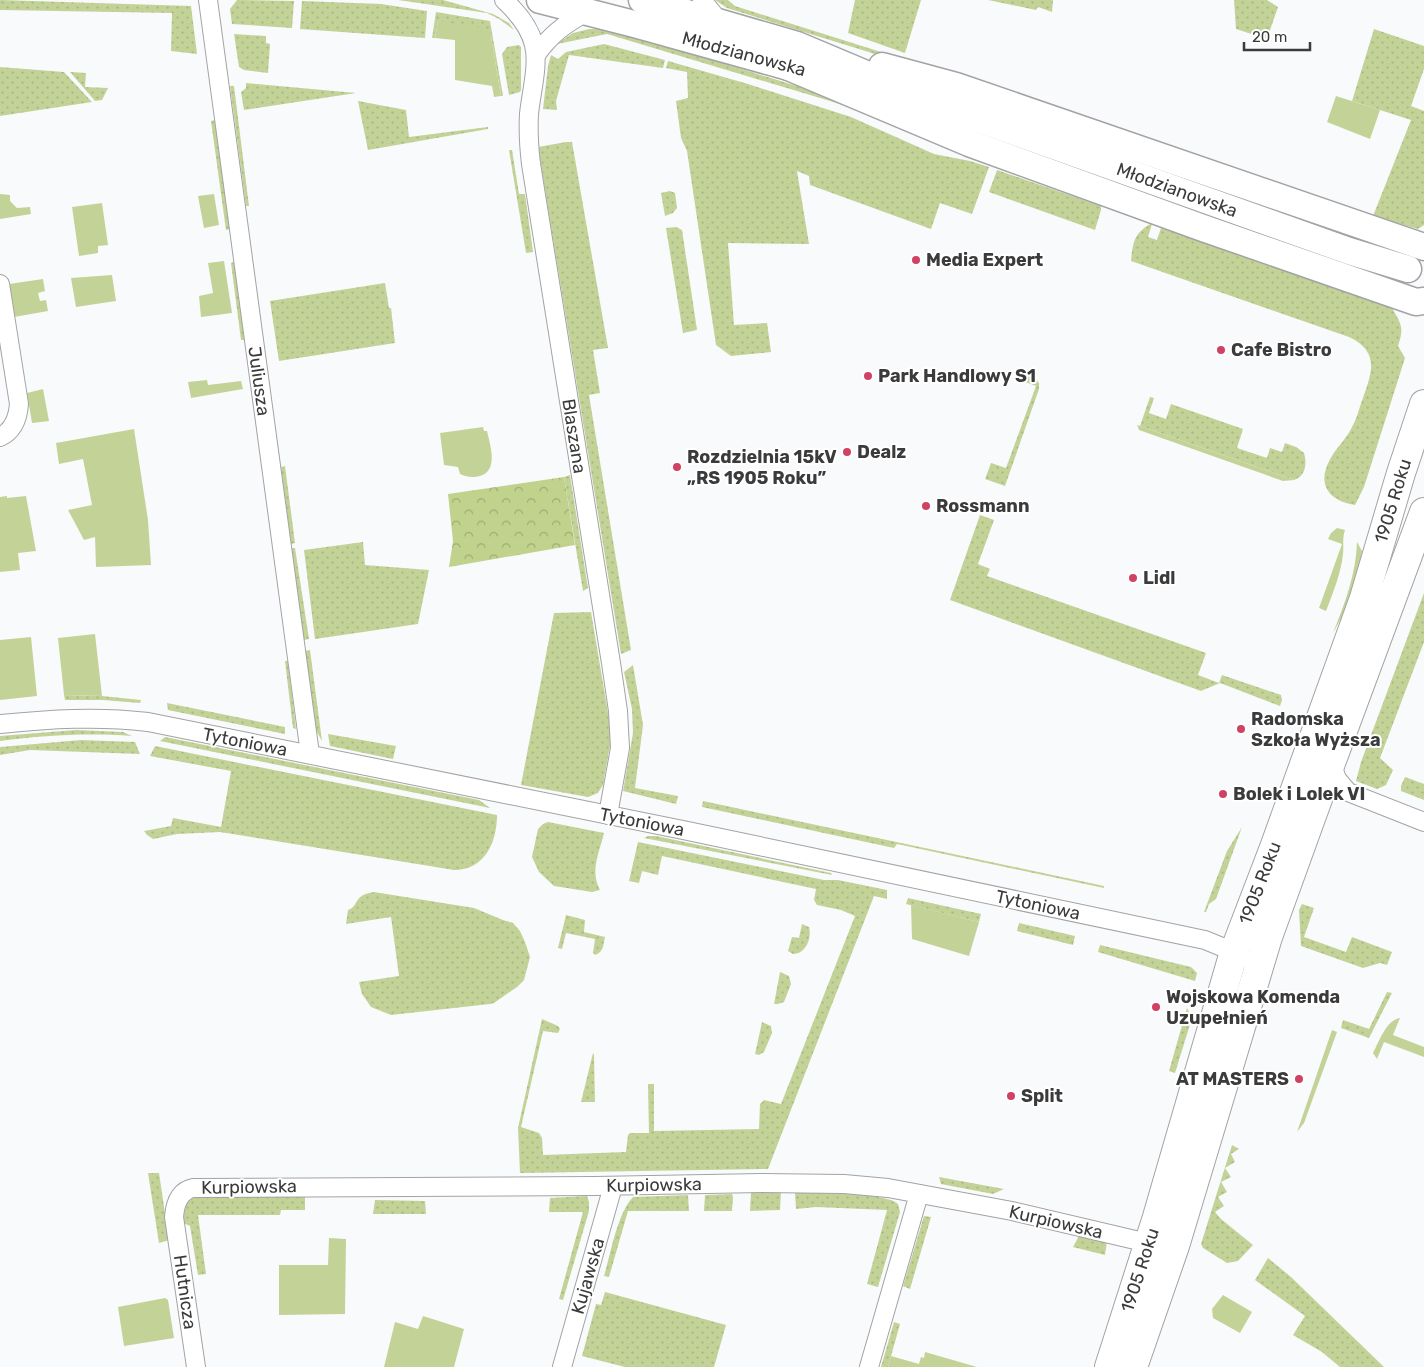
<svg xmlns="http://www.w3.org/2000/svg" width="1424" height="1367" viewBox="0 0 1424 1367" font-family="Rubik,sans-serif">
  <defs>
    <pattern id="grass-dots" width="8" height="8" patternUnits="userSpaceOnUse" patternTransform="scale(1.25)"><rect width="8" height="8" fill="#c3d398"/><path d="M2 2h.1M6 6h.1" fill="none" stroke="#a8b684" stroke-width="1.8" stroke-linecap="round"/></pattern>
    <pattern id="forest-crowns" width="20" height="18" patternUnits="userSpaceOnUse" patternTransform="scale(1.25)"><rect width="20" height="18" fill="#c0d28c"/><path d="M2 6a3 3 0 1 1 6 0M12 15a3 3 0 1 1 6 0" fill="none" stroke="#9dac74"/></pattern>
  </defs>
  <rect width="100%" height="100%" fill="#f9fafc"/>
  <g fill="url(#grass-dots)">
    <path d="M0,0L191,6L197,54L171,51L172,13L0,10Z"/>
    <path d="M237,0L294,1L292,28L232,24L230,9Z"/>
    <path d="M398,0H443L493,14L509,23L514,30L499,19L487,13Z"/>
    <path d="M715,0H728L735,6L916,63H907L875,54L727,8Z"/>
    <path d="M855,0H921L905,53L848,33Z"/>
    <path d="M988,0H1053L1052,12L1038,7L1036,10Z"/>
    <path d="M1234,0H1267L1278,7L1267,39L1236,29Z"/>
    <path d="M302,1L381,4L427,11L425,38L300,29Z"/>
    <path d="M436,12L490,21L503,96H501L491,36L438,21L435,38H432Z"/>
    <path d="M589,29H604L712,60L813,91L963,152L962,154L858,110L830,101L607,34L557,44L573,33Z"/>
    <path d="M1374,29L1424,46V69L1411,106L1424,111V225L1418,229L1373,216L1411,120L1352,101Z"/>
    <path d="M234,34L266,36V43L270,44L268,73L244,70L239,67Z"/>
    <path d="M604,44L665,60L663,68L569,55L556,101L557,110L543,109L548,66L551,55L558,59L566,52Z"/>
    <path d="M519,45L521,47V90L520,92L509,95L502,54L507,47Z"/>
    <path d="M668,61L748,84L851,117L934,154L970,161L989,167L972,214L940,203L931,229L810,185L809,176L797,171L809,244L728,243L734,325L767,323L771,352L731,356L716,345L687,151L681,138L676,101L688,98L687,72L666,68Z"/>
    <path d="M0,67L64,72L92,102L0,116Z"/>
    <path d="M70,72L86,73L85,87L108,88L102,100L95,101Z"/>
    <path d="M246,83L356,93L244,110L241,92L246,88Z"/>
    <path d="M230,86H234L249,206H246Z"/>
    <path d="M358,101L406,110L409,137L488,127V129L368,150Z"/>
    <path d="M215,120L230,229L226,230L211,121Z"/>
    <path d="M566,142H572L608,348L593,350L600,393L589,395L631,650L621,654L538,147Z"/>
    <path d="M509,150H512L519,194H525L533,252L526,253Z"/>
    <path d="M997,170L1101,206V210L1095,230L989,192Z"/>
    <path d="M670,191L675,193L677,208L673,213L665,216L661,193Z"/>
    <path d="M1150,224H1152L1148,237L1157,240L1161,228L1392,308C1402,325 1404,328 1398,346L1405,358L1364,487L1355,505C1326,500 1316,482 1332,456C1338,446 1347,438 1352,427C1357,419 1359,408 1363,398C1372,372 1380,352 1349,337L1131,261C1133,242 1134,234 1150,224Z"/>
    <path d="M676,227L682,230L697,330L683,333L666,228Z"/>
    <path d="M234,262L245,340H241L231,263Z"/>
    <path d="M385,283L389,308H391L395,343L279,361L270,301Z"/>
    <path d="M1027,376L1035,378L1039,383V389L1005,486L985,479L991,463L1006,468L1036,386L1020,380Z"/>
    <path d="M1150,397L1154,398L1149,413L1166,419L1171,404L1243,429L1237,448L1267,458L1270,448L1282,452L1285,443L1296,447L1304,453C1307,463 1306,476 1294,480L1140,426Z"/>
    <path d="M285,466L295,543L291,544L281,467Z"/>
    <path d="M570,475L588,588L583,591L564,477Z"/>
    <path d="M980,515L994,520L978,564L990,569L987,576L1206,653L1198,675L1219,683L1222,675L1281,695L1282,700L1280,706L1220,683L1201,691L950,600Z"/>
    <path d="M363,542L365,565L429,570L418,624L315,639L304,550Z"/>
    <path d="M291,548H295L309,639L304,640Z"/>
    <path d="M1424,593V642L1380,758L1393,770L1386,785L1377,789L1356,781L1361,762Z"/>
    <path d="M591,612L610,725V745L603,785L598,793L588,797L521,785L554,613Z"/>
    <path d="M310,650L322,741L317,732L315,725L305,651Z"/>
    <path d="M285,661H288L296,729L293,728Z"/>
    <path d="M633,665L643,725L635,788L678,796L676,804L623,791L633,733L632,709L624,672Z"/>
    <path d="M64,695L102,696L141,700L140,703L103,700H65Z"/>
    <path d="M167,703L285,727V734L168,710Z"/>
    <path d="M76,730L123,732L132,736C85,733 47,735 0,741V736Z"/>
    <path d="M328,734L396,746L393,759L330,746Z"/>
    <path d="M165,737L479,800L490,808L160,741Z"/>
    <path d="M81,740L135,742L140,754L30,750L0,755V747Z"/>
    <path d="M155,746L497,815C497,842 485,870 454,870L220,832L177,834L153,839L147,835L144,831L171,826L173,818L221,827L231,771L150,756Z"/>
    <path d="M1405,777L1424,784V800L1401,791V786Z"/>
    <path d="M703,801L1104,886V888L897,844L894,848L702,807Z"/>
    <path d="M548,822L604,833C599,854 590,870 600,890L592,892L554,886L539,872L532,857L538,829L543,824Z"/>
    <path d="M1242,827L1216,899L1209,904L1206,912H1204L1227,851Z"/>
    <path d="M648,836H656L831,873L832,875L644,838Z"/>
    <path d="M638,842L824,880H838L887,890V899L874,896L768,1169L520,1173L518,1128L542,1019L558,1026L560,1029L558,1033L543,1031L521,1127L539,1133L542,1138L543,1155L626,1152L628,1135L630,1133H649L648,1084H654V1131L759,1129L760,1104L764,1100L781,1104L855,916L841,910L817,905L814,900L816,889L662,856L658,875L642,871L639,883L629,881Z"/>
    <path d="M374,892L474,908L503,920L513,923L520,931L525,942L530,957L529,961L524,980L517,987L494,1003L490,1004L391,1015L371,1007L362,994L359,982L399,976L391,917L346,924L348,910C360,906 352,895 374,892Z"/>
    <path d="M908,898L981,914L979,922L906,904Z"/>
    <path d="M1302,904L1314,908L1304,937L1346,952L1352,937L1392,952L1387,965L1380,963L1363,968L1301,946L1299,910Z"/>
    <path d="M566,915L585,920L584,932L605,937C603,945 604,952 595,955L593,953L595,939L566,933L562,949L558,948Z"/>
    <path d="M1019,923L1075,936L1073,945L1017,931Z"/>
    <path d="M802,924L809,927C812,938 806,954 793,954L788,951L792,937L799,938Z"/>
    <path d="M1100,945L1191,967L1197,973L1195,981L1098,952Z"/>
    <path d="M780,972L789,976L791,984L784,1002L778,1004H774Z"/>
    <path d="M1387,992L1392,993L1369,1038L1341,1028L1343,1020L1369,1029Z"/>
    <path d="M1187,1008L1192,1018L1175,1073L1169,1071Z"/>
    <path d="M762,1022L771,1026L772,1033L764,1052L759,1055L755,1054Z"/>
    <path d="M593,1053L594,1055L595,1102H581Z"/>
    <path d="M1232,1145L1239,1149L1231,1154L1235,1162L1225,1168L1231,1177L1221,1182L1227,1192L1218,1197L1224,1206L1215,1212L1221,1219L1253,1245L1238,1261L1227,1263L1203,1248L1201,1244Z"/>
    <path d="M148,1173H159L169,1240L159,1243Z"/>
    <path d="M939,1177L1004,1189L993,1194L941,1184Z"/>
    <path d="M781,1192L780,1210L750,1211L751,1193Z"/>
    <path d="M795,1193C815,1193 886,1192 898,1204L900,1212L878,1287L867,1284L887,1210L816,1207L796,1209Z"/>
    <path d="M732,1194L733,1197L732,1211H704L705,1195Z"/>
    <path d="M688,1195L689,1211H628L609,1277L604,1276C611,1253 617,1214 633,1197Z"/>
    <path d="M195,1196H305V1210H281L280,1215H198L206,1274L198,1275L190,1226L183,1223C182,1211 184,1201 195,1196Z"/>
    <path d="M587,1196L589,1202V1211L563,1300L559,1299L583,1212H549L550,1198Z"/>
    <path d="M375,1200L425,1201L426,1214H373Z"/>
    <path d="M924,1216L931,1217L910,1289L903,1286Z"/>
    <path d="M1079,1236L1107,1241L1105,1255L1073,1247Z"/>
    <path d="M1268,1258L1291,1277L1384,1367H1340L1322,1352L1293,1335L1305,1316L1255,1280Z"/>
    <path d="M605,1292L726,1325L714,1367H625L582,1356L596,1304L601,1305Z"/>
    <path d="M894,1322L900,1324L888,1367H881Z"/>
  </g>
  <path fill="url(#forest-crowns)" d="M564,477L575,545L449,567L453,541L448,494Z"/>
  <g fill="#c3d398">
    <path d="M438,21L483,28L491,36L501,96L494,97L492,86L455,80V40L435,38Z"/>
    <path d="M1336,96L1380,110L1370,139L1327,122Z"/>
    <path d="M0,194L10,195V201L17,208L30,207L31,214L0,219Z"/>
    <path d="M214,194L219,225L204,228L198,196Z"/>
    <path d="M102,203L108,245L98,246V253L79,256L72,207Z"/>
    <path d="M224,261L232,313L201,317L199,296L213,293L208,263Z"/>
    <path d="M112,275L116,301L76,307L71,278Z"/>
    <path d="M43,279L45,291L38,293L40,301L46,300L48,311L14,317L9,284Z"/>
    <path d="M207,380L208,385L241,381L243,389L191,398L188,382Z"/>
    <path d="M43,389L49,421L32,423L27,393Z"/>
    <path d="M1137,425L1140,426L1294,480L1283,481L1139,430Z"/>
    <path d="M483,427L484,431H487C490,444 499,471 480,476C473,478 466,477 460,474L458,467L444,465L440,433Z"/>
    <path d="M134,429L148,520L151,565L96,567L95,537L84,540L68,510L92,505L83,459L59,464L56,443Z"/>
    <path d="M7,496V498L26,496L36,551L18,553L20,570L0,572V497Z"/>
    <path d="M1337,528L1345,530C1342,538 1344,546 1343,554C1341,573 1333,593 1326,611L1319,608L1342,544L1328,539L1331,533Z"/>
    <path d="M1357,542L1362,551L1361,560L1345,611L1333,633C1345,603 1356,574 1357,542Z"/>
    <path d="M95,634L102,696L64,695L58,638Z"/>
    <path d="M31,637L37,696L0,700V640Z"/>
    <path d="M911,905L979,922L969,956L912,939Z"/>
    <path d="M1400,1018L1393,1035L1424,1047V1057L1384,1042L1377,1059L1373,1053C1379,1042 1386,1020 1400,1018Z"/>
    <path d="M1332,1030L1337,1032L1304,1123L1297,1132Z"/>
    <path d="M329,1238L346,1239L345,1314L279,1315V1265H328Z"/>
    <path d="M1223,1295L1252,1312L1240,1333L1213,1318L1212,1309Z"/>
    <path d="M165,1298L168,1300L174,1338L124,1346L118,1307Z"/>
    <path d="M423,1316L464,1329L454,1367H384L395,1322L418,1329Z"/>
    <path d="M925,1352L977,1367H888L891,1356L919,1364L921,1357L924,1358Z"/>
  </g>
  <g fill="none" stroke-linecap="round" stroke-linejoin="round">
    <defs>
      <g id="minor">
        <path d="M208,0L310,754"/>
        <path d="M504,0C517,12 530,28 534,45C539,65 531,93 529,114C528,131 529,147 531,164L611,663L618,711L620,748L608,815"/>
        <path d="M702,0L719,21"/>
        <path d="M536,55C550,35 566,23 587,12"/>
        <path d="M0,284L19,404C18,418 13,431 0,437"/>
        <path d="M0,724C50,719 98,716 148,722L683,830L1205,940L1234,952L1242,958"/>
        <path d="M1331,763L1337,779L1348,792L1424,822"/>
        <path d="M196,1367L174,1217C175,1204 179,1191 193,1188L595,1186L762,1183L844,1184L888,1188L1012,1211L1148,1243"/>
        <path d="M562,1367L613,1186"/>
        <path d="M869,1367L919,1194"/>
      </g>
      <g id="secondary">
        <path d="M540,0L638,25L803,71"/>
        <path d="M642,0L797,45L947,108L1349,251L1408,269"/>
        <path d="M786,66L969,143L1203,228L1416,302L1424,301"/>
        <path d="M882,66L956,86L1424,247"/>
      </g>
      <g id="primary">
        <path d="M1109,1367L1157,1217L1234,952L1275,845L1364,598L1401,473L1424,404"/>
        <path d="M1133,1367L1175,1246L1268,937L1331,763L1424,512"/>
      </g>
    </defs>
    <use href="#minor" stroke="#a3a3a5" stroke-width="20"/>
    <use href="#secondary" stroke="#a3a3a5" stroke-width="29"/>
    <use href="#primary" stroke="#a3a3a5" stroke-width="30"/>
    <use href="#minor" stroke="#fff" stroke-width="18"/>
    <use href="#secondary" stroke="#fff" stroke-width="26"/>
    <use href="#primary" stroke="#fff" stroke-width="28"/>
  </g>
  <g fill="#d04162" stroke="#fff" stroke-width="2">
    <circle cx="916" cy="260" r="5"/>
    <circle cx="1221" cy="350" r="5"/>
    <circle cx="868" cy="376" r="5"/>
    <circle cx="847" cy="452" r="5"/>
    <circle cx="677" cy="467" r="5"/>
    <circle cx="926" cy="506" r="5"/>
    <circle cx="1133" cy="578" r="5"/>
    <circle cx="1241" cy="729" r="5"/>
    <circle cx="1223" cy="794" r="5"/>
    <circle cx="1156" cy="1007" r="5"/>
    <circle cx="1299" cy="1079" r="5"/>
    <circle cx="1011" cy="1096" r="5"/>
  </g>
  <g text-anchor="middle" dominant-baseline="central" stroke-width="4" stroke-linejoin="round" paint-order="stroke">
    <g font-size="18" fill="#3b3b3c" stroke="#fff">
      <text transform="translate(744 54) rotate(15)">Młodzianowska</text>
      <text transform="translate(1177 190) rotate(20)">Młodzianowska</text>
      <text transform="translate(259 381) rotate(82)">Juliusza</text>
      <text transform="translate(574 436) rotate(81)">Blaszana</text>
      <text transform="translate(1393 501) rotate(-73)">1905 Roku</text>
      <text transform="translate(245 742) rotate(11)">Tytoniowa</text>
      <text transform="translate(642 822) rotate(11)">Tytoniowa</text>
      <text transform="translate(1260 883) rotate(-69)">1905 Roku</text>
      <text transform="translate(1038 905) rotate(12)">Tytoniowa</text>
      <text transform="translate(654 1185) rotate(-1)">Kurpiowska</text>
      <text transform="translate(249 1187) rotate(-1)">Kurpiowska</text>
      <text transform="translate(1056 1222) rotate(13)">Kurpiowska</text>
      <text transform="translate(1140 1270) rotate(-72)">1905 Roku</text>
      <text transform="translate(588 1276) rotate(-74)">Kujawska</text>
      <text transform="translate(185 1292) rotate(82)">Hutnicza</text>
    </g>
    <g font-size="18" font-weight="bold" fill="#3b3b3c" stroke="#fff" text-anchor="start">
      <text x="926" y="260">Media Expert</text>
      <text x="1231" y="350">Cafe Bistro</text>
      <text x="878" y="376">Park Handlowy S1</text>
      <text x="857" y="452">Dealz</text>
      <text x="687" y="457">Rozdzielnia 15kV<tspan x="687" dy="21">„RS 1905 Roku”</tspan></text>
      <text x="936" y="506">Rossmann</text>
      <text x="1143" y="578">Lidl</text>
      <text x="1251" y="719">Radomska<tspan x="1251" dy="21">Szkoła Wyższa</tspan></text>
      <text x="1233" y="794">Bolek i Lolek VI</text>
      <text x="1166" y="997">Wojskowa Komenda<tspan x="1166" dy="21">Uzupełnień</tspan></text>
      <text x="1289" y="1079" text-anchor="end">AT MASTERS</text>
      <text x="1021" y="1096">Split</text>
    </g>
  </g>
  <path d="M1244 42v8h66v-8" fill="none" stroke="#3b3b3c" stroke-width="2.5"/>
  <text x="1252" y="42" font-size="15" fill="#3b3b3c" stroke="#ffffff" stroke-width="4" paint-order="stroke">20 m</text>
</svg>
